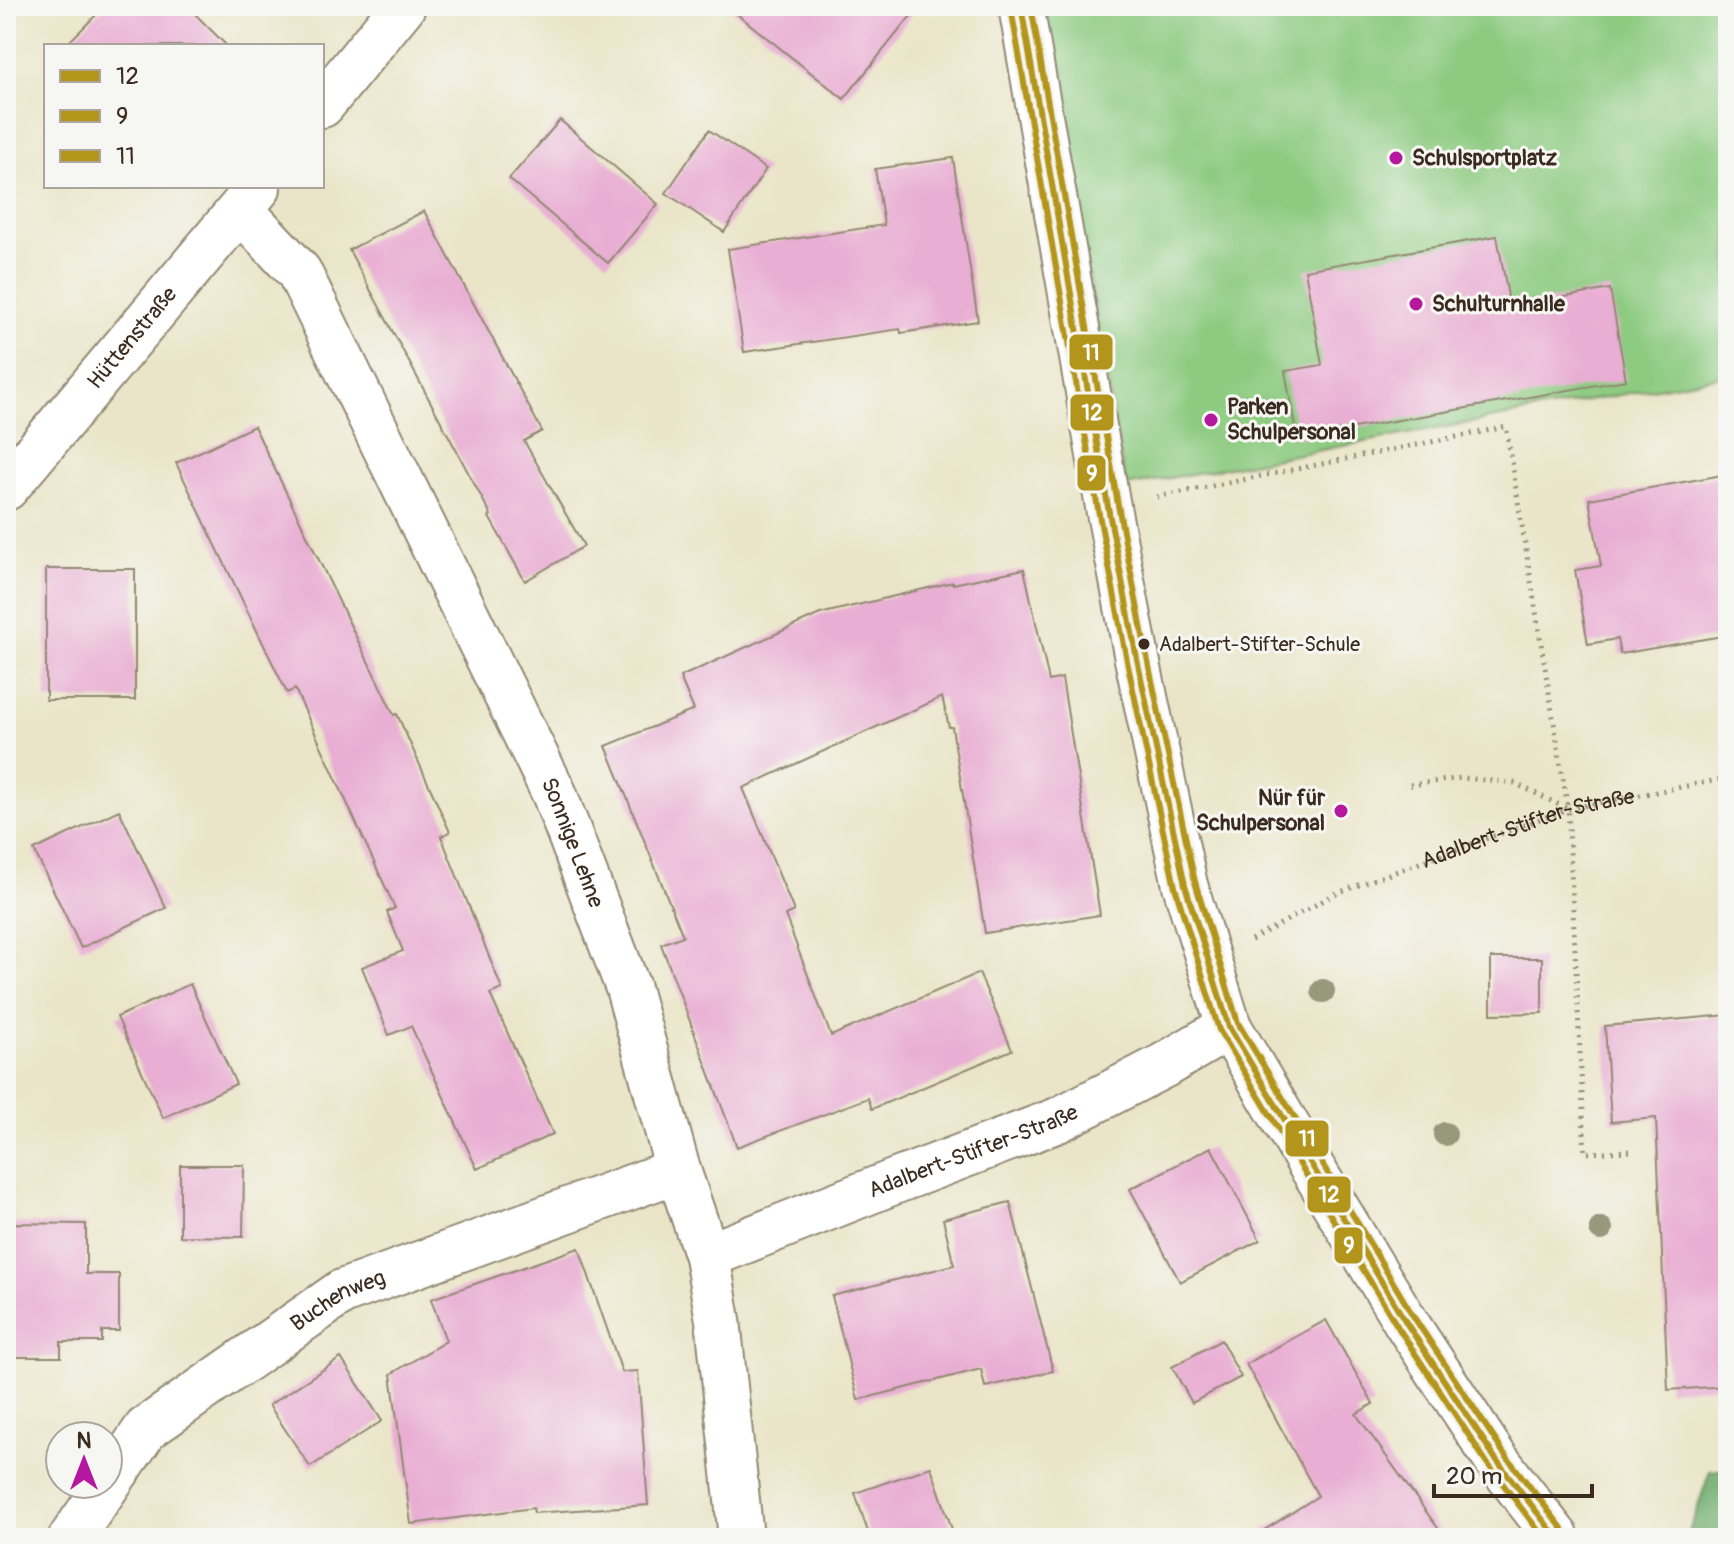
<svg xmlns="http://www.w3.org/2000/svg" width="1734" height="1544" viewBox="0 0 1734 1544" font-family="Pangolin,sans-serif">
  <rect width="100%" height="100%" fill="#f6f6f2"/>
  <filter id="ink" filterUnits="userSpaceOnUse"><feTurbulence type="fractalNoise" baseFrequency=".0125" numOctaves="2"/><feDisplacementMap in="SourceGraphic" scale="16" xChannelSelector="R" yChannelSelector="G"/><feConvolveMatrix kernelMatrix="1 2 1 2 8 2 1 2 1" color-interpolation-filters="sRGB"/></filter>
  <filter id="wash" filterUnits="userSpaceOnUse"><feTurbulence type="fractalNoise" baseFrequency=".006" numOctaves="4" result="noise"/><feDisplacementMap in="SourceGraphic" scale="32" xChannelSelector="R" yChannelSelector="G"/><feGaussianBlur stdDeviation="1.8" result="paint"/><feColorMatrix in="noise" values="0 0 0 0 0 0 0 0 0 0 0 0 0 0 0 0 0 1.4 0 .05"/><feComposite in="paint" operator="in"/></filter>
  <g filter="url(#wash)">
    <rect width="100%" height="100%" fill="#eae5c8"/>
    <path fill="#8dcb81" stroke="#647a50" stroke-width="2" d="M1041,6H1728V375L1126,486Z"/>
    <path fill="#72af6f" stroke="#566c46" stroke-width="2" d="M1728,1469V1538H1687L1710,1471Z"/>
    <g id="blocks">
      <g fill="#e9aed3">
        <path d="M105,6H187L227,46H65Z"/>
        <path d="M727,6H919L844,99Z"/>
        <path d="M560,120L658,204L608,263L509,179Z"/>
        <path d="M709,130L766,169L724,232L666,193Z"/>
        <path d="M953,158L978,321L901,333L900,329L744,352L728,249L884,225L875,169Z"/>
        <path d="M424,211L542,431L524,441L584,546L525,581L489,517L491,515L349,250Z"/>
        <path d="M1497,236L1510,307L1610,289L1626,380L1297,438L1285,371L1322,365L1305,270Z"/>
        <path d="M254,426L394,715L397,714L450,832L441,836L502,989L490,994L553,1134L477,1169L411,1026L389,1035L362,967L403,951L387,912L395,908L295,689L287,693L176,463Z"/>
        <path d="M1728,474V635L1620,654L1617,639L1588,644L1575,570L1601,566L1589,499Z"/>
        <rect x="46" y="569" width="89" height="131"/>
        <path d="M1024,569L1049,681L1062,678L1100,915L985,933L952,727H949L942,697L743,788L794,911L785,915L831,1036L979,973L1012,1050L872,1109L868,1098L737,1147L661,944L683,936L606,746L694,710L680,677L820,614L953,582V584Z"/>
        <path d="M119,810L166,908L81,948L34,850Z"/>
        <path d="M1491,958H1542V1013L1491,1014Z"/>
        <path d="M190,984L236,1084L163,1118L117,1017Z"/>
        <path d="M1728,1015V1386L1668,1390L1656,1118L1611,1122L1605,1026Z"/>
        <path d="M1211,1147L1260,1240L1180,1282L1130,1189Z"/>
        <path d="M180,1165H244L243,1237L180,1236Z"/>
        <path d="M1010,1202L1053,1371L985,1387L981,1369L858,1400L832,1296L954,1265L943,1219Z"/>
        <path d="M6,1223L86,1224V1274H119V1331H102V1342H61V1357H6Z"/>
        <path d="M579,1248L622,1372L638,1371L648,1505L534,1513L533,1508L411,1524L391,1374L446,1341L431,1299Z"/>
        <path d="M1326,1320L1373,1404L1356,1414L1445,1538H1252L1318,1496L1246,1364Z"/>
        <path d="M1221,1340L1241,1377L1192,1403L1172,1367Z"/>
        <path d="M341,1358L382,1421L310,1467L269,1405Z"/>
        <path d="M931,1467L955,1538H870L855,1493Z"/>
      </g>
    </g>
  </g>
  <g filter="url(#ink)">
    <use href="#blocks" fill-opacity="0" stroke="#928873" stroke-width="2"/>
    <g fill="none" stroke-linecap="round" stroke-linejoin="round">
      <defs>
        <g id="minor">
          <path d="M1021,6L1108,507L1137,659L1185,885L1229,1027L1308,1161L1407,1324L1495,1458L1557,1538"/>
          <path d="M322,105L403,6"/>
          <path id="s2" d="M241,210L299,272L554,793L628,988L678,1170L707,1256L718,1320L741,1538"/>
          <path id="s3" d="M6,488L258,188"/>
          <path id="s4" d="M707,1256L891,1183L1058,1120L1163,1066L1229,1027"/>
          <path id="s5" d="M71,1538L146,1429L342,1292L678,1170"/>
        </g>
      </defs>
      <use href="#minor" stroke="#928873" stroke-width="48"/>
      <g stroke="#928873" stroke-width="5" stroke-dasharray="2 6" stroke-linecap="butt">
        <path d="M1157,497L1506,427L1568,809"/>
        <path d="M1410,785L1462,778L1514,783L1568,809L1585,1153L1632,1151"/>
        <path id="s1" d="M1251,940L1337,893L1568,809L1728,778"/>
      </g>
      <use href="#minor" stroke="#fff" stroke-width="44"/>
      <defs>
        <path id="bus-1" d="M1021,6L1108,507L1137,659L1185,885L1229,1027L1407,1324L1495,1458L1557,1538"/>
        <path id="bus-2" d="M1011,8L1098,509L1127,661L1175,887L1219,1030L1399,1329L1487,1463L1544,1538"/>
        <path id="bus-3" d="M1031,6L1118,505L1147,657L1195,882L1238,1023L1415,1319L1503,1452L1565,1532"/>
      </defs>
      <use href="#bus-1" stroke="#f6f6f2" stroke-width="12"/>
      <use href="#bus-2" stroke="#f6f6f2" stroke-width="12"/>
      <use href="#bus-3" stroke="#f6f6f2" stroke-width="12"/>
      <use href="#bus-1" stroke="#b4951c" stroke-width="6"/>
      <use href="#bus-2" stroke="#b4951c" stroke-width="6"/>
      <use href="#bus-3" stroke="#b4951c" stroke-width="6"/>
    </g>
    <g fill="#98997b">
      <circle cx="1323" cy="991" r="12"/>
      <circle cx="1445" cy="1134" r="12"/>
      <circle cx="1601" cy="1229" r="12"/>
    </g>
  </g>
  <g fill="#b5179e" stroke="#f6f6f2" stroke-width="3">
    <circle cx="1396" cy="158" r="8"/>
    <circle cx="1416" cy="304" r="8"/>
    <circle cx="1211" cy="420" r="8"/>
    <circle cx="1341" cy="811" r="8"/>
  </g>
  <circle fill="#3b2a1e" stroke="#f6f6f2" stroke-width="3" cx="1144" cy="644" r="7"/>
  <g text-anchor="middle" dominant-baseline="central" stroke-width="6" stroke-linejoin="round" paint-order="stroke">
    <g font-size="20" fill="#3b2a1e" stroke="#f6f6f2" text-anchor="start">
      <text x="1159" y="644">Adalbert-Stifter-Schule</text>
    </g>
    <g font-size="22" font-weight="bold" fill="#3b2a1e" stroke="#f6f6f2" text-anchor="start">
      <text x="1412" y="158">Schulsportplatz</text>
      <text x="1432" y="304">Schulturnhalle</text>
      <text x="1227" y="407">Parken<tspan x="1227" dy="25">Schulpersonal</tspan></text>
      <text x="1325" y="798" text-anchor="end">Nür für<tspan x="1325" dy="25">Schulpersonal</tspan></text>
    </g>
    <g font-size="22" fill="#3b2a1e" stroke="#f6f6f2">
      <text stroke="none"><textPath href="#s3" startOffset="196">Hüttenstraße</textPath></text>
      <text stroke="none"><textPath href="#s1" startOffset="300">Adalbert-Stifter-Straße</textPath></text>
      <text stroke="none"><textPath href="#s2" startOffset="718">Sonnige Lehne</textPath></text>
      <text stroke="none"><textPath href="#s4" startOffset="286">Adalbert-Stifter-Straße</textPath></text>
      <text stroke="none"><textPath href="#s5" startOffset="364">Buchenweg</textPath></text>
    </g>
  </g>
  <g stroke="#f6f6f2" stroke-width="3">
    <rect x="1068" y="333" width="46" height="38" rx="8" fill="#b4951c"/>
    <rect x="1069" y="393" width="46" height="39" rx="8" fill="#b4951c"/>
    <rect x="1076" y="454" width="31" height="38" rx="8" fill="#b4951c"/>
    <rect x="1284" y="1119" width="46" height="39" rx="8" fill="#b4951c"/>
    <rect x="1306" y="1175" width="46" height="39" rx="8" fill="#b4951c"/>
    <rect x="1333" y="1226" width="31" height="39" rx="8" fill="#b4951c"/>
  </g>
  <g font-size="22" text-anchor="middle" font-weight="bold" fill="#fff">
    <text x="1091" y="360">11</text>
    <text x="1092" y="420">12</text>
    <text x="1092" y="481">9</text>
    <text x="1307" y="1146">11</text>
    <text x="1329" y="1202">12</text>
    <text x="1349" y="1253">9</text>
  </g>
  <rect width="1734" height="1544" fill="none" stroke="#f6f6f2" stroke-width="32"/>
  <rect x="44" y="44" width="280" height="144" fill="#f6f6f2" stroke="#aba49d" stroke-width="2"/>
  <rect x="60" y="70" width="40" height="12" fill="#b4951c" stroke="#aba49d" stroke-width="2"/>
  <text x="116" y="84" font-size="24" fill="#3b2a1e">12</text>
  <rect x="60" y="110" width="40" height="12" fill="#b4951c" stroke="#aba49d" stroke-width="2"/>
  <text x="116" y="124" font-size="24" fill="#3b2a1e">9</text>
  <rect x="60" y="150" width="40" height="12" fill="#b4951c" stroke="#aba49d" stroke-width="2"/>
  <text x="116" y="164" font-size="24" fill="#3b2a1e">11</text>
  <g transform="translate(84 1460)"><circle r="38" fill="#f6f6f2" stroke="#aba49d" stroke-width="2"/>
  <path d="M0-6L14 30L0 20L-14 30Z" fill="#b5179e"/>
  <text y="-12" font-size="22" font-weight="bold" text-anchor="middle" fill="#3b2a1e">N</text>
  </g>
  <path d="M1434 1484v12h158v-12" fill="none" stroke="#3b2a1e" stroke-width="4"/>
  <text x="1446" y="1484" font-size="24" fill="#3b2a1e" stroke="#f6f6f2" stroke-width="6" paint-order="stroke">20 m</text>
</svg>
